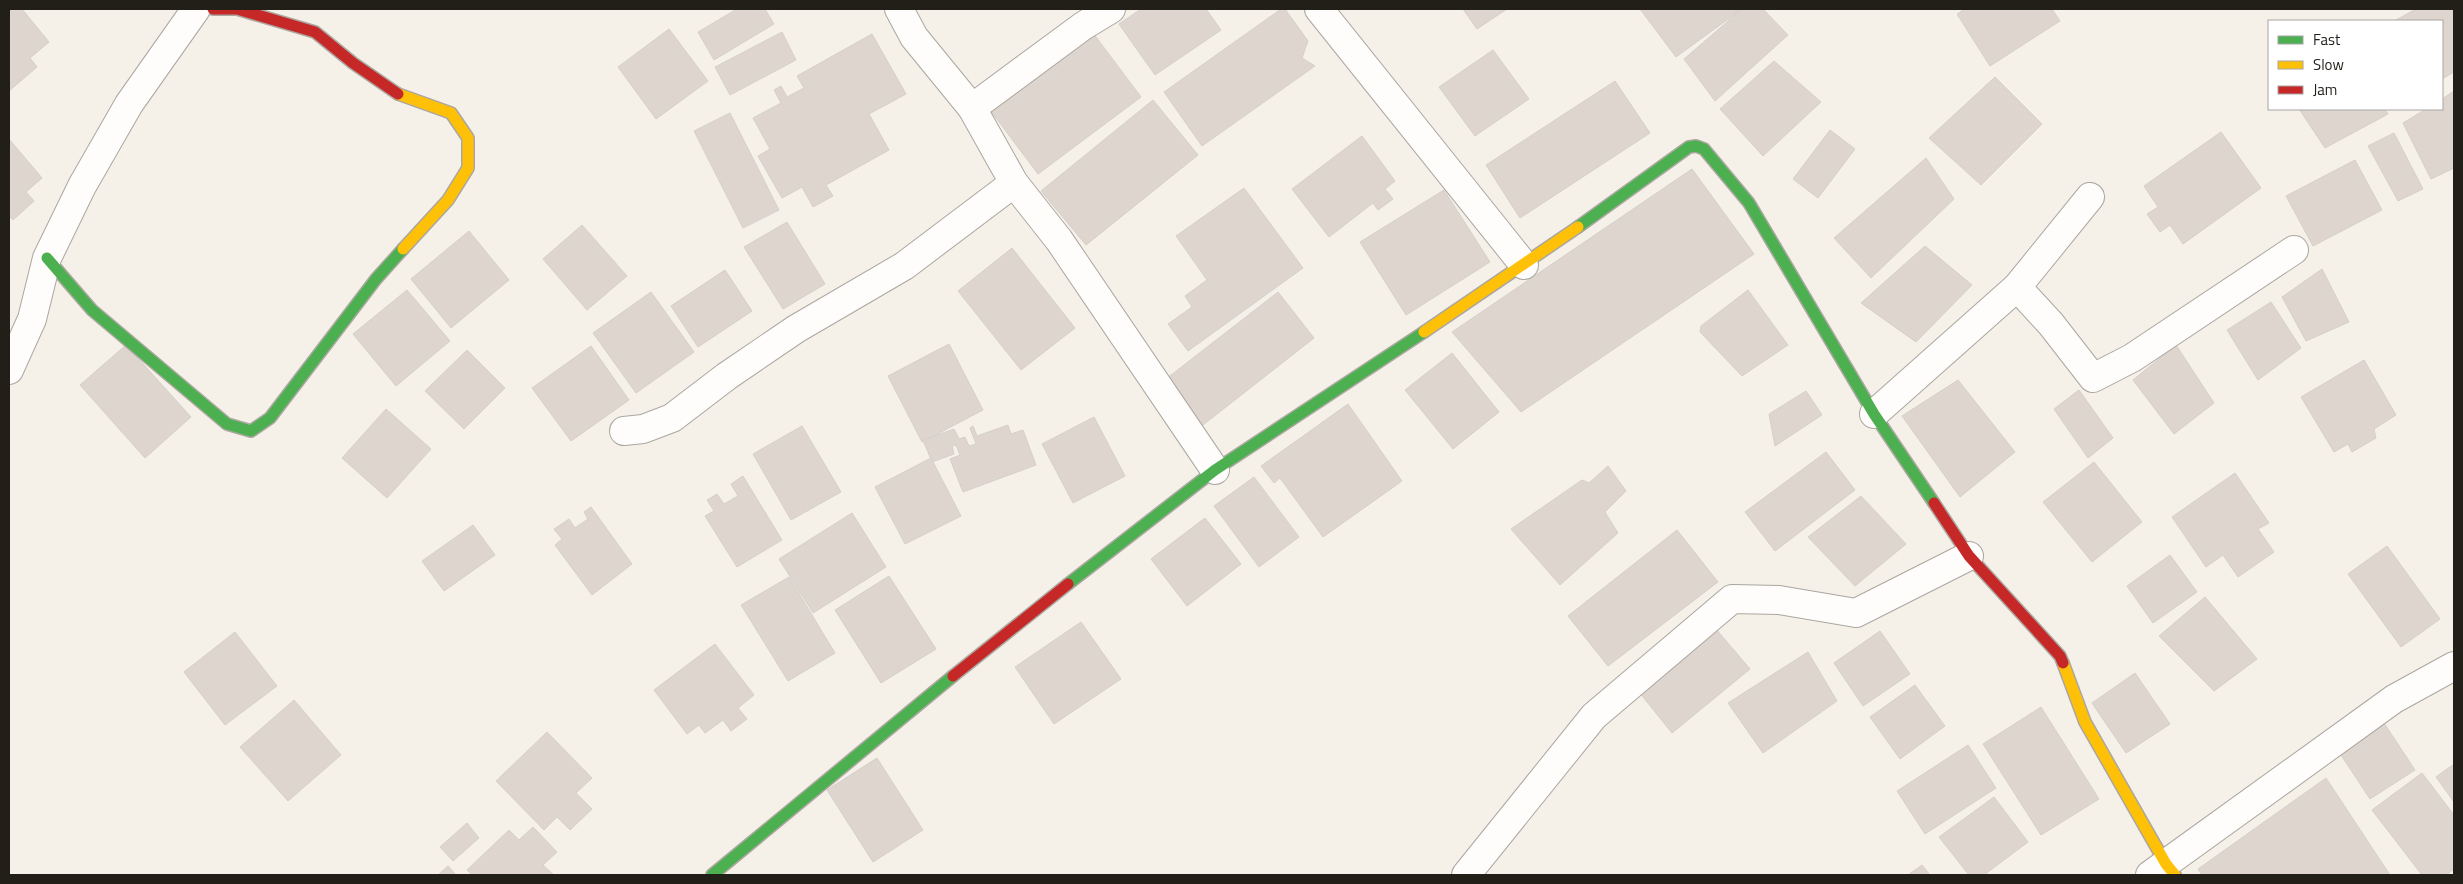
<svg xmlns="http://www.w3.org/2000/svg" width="2463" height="884" viewBox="0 0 2463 884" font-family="'Titillium Web',sans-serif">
  <rect width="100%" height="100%" fill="#f5f0e8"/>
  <g fill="#dfd5cf" stroke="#d5cfca">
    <path d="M9,9H22L49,42L30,58L37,67L9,91Z"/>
    <path d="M737,9H765L774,24L714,60L698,32Z"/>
    <path d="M1141,9H1206L1221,30L1155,75L1119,24Z"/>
    <path d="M1281,9H1285L1308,41L1302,58L1315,66L1202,146L1164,92Z"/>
    <path d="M1463,9H1507L1477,29Z"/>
    <path d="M1640,9H1742L1676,57Z"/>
    <path d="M1742,9H1763L1788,35L1715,101L1684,59Z"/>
    <path d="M1965,9H2052L2060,21L1990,66L1957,14Z"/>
    <path d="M2416,9H2454V72L2442,79V21H2394Z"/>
    <path d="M669,29L708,81L656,119L618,67Z"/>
    <path d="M782,32L796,60L730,95L715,67Z"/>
    <path d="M1093,33L1141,97L1038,174L990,110Z"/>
    <path d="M872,34L906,94L869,114L889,150L826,185L833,196L813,207L802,187L782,198L758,156L770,149L753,118L781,103L774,90L781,86L787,97L804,88L797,76Z"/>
    <path d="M1493,50L1529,99L1475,136L1439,87Z"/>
    <path d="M1774,61L1821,102L1763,156L1720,109Z"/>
    <path d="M1995,77L2042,124L1981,185L1929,138Z"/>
    <path d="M1615,81L1650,133L1520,218L1486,165Z"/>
    <path d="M2454,91V168L2431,179L2403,123L2426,109H2442V99Z"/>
    <path d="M1153,100L1198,155L1086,245L1041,191Z"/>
    <path d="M2299,109H2385L2388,114L2325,148Z"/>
    <path d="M730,113L779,210L743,228L694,131Z"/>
    <path d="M1830,130L1855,149L1818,198L1793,179Z"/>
    <path d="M2221,132L2261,188L2183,244L2170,225L2160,232L2147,214L2158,207L2144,186Z"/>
    <path d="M2394,133L2423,189L2398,201L2368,146Z"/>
    <path d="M1362,136L1395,181L1385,189L1393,199L1378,210L1373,203L1329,237L1292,189Z"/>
    <path d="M9,139L42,178L26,192L34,201L13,220L9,216Z"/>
    <path d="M1926,158L1954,199L1871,278L1834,238Z"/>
    <path d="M2355,160L2382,210L2313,246L2286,196Z"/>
    <path d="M1692,169L1754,254L1521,412L1452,332Z"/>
    <path d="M1244,188L1303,268L1188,351L1168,324L1192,307L1185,296L1207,280L1176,236Z"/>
    <path d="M1444,190L1490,262L1406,315L1360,242Z"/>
    <path d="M787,222L825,284L783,309L744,247Z"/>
    <path d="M582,225L627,276L587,310L543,259Z"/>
    <path d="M469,231L509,280L451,328L411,279Z"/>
    <path d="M1925,246L1972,285L1916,342L1861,303Z"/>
    <path d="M1012,248L1075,328L1021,370L958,291Z"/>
    <path d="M2322,269L2349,322L2306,341L2282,297Z"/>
    <path d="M725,270L752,311L698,347L671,306Z"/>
    <path d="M407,290L450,341L396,386L353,334Z"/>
    <path d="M1748,290L1788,345L1742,376L1700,332L1701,326Z"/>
    <path d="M651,292L694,352L636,393L593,333Z"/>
    <path d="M1278,292L1314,338L1203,425L1166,379Z"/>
    <path d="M2271,302L2301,348L2258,380L2227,330Z"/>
    <path d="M949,344L983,410L922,442L888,376Z"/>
    <path d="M126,345L191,417L145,458L80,385Z"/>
    <path d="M2176,345L2214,403L2174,434L2133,380Z"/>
    <path d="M591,346L629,400L571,441L532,388Z"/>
    <path d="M467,350L505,388L464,429L425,391Z"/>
    <path d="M1452,353L1499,412L1453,449L1405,390Z"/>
    <path d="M2364,360L2396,415L2374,429L2376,438L2352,452L2348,444L2334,452L2301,397Z"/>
    <path d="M1958,380L2015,452L1960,497L1902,416Z"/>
    <path d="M2079,390L2113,438L2088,458L2054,409Z"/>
    <path d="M1806,391L1822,415L1775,446L1769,414Z"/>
    <path d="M1348,404L1402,481L1323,537L1280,478L1274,483L1261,466Z"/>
    <path d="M386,409L431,449L387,498L342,458Z"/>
    <path d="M1094,417L1125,476L1073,503L1042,444Z"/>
    <path d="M1008,425L1011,434L1023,430L1036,465L963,492L950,459L960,455L956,445L952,446L954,454L932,462L923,440L954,429L959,439L965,437L969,446L976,444L970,428L973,426L977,436Z"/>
    <path d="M802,426L841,492L791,520L753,454Z"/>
    <path d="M1826,452L1855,490L1775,551L1745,512Z"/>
    <path d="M931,458L961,516L905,544L875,487Z"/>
    <path d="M2094,462L2142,522L2092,562L2043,502Z"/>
    <path d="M1608,466L1626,491L1605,512L1618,533L1560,585L1511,529L1582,480L1589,483Z"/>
    <path d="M2235,473L2269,523L2258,529L2274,552L2238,577L2223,555L2206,567L2172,517Z"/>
    <path d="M743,476L782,540L737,567L705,516L714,511L707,500L717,494L724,504L738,496L731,484Z"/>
    <path d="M1254,477L1299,537L1259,567L1214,506Z"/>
    <path d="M1861,496L1906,544L1855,586L1808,537Z"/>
    <path d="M591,507L632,564L592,595L555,545L562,539L554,529L569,519L575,528L588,519L584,512Z"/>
    <path d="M852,513L886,567L813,613L779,559Z"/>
    <path d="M1205,518L1241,564L1187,606L1151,559Z"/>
    <path d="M473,525L495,555L444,591L422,561Z"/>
    <path d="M1677,530L1718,582L1608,666L1568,616Z"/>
    <path d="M2387,546L2440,619L2401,647L2348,574Z"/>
    <path d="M2170,555L2197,592L2153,623L2127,586Z"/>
    <path d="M889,576L936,649L881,683L835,610Z"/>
    <path d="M789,577L835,653L788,681L741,605Z"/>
    <path d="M2205,597L2257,659L2214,691L2159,636Z"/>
    <path d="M1081,622L1121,679L1054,724L1015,667Z"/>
    <path d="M1716,629L1750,669L1672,733L1639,692Z"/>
    <path d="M1880,631L1910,674L1863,706L1834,663Z"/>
    <path d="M235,632L277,686L225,725L184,672Z"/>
    <path d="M715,644L754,695L738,708L747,719L731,731L723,720L705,733L699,725L687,734L654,690Z"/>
    <path d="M1808,652L1837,701L1763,753L1728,703Z"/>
    <path d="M2135,673L2170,724L2126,753L2092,703Z"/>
    <path d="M1915,685L1945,726L1900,759L1870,717Z"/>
    <path d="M294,700L341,755L288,801L240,747Z"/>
    <path d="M2041,707L2099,799L2041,835L1983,744Z"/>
    <path d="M2384,723L2415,770L2370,799L2339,752Z"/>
    <path d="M547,732L592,778L576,793L592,809L570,830L557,817L544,830L496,781Z"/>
    <path d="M1968,745L1996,788L1925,834L1897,791Z"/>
    <path d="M877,758L923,830L873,862L827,790Z"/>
    <path d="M2454,764V802L2436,777Z"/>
    <path d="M2422,773L2454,815V869L2446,875H2422L2372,810Z"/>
    <path d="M2326,778L2390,875H2202L2198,869Z"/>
    <path d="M1994,797L2028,842L1984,875H1969L1939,837Z"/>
    <path d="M467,823L479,838L453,861L440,847Z"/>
    <path d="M533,827L557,852L543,865L554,875H472L467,870L509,830L519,840Z"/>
    <path d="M1922,865L1930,875H1908Z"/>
    <path d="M448,866L456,875H438Z"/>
  </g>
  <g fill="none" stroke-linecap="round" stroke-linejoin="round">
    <defs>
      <g id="street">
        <path d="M899,9L914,37L972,108L1014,183L1059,240L1215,470"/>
        <path d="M1319,9L1524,265"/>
        <path d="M972,108L1083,26L1111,9"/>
        <path d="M2017,287L2051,324L2093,378L2132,358L2294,250"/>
        <path d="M9,370L32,319L47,258L82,186L129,104L196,9"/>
        <path d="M1874,414L2017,287L2090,197"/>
        <path d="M624,431L643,429L672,418L727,376L796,329L904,266L1014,183"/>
        <path d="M1466,875L1594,716L1732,599L1779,600L1856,613L1969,556"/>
        <path d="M2150,875L2394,699L2454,666"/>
      </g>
      <g id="fast">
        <path d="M1578,227L1689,147L1696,146L1704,149L1749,203L1874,414L1934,503"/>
        <path d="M47,258L92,310L227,424L251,431L270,418L376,279L403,249"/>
        <path d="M1068,584L1215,470L1424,332"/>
        <path d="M712,875L953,676"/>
      </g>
      <g id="slow">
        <path d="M398,94L451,113L468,138V168L448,200L403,249"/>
        <path d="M1424,332L1578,227"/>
        <path d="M2063,663L2085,722L2166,864L2175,875"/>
      </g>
      <g id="jam">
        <path d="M213,9H237L315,32L353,63L398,94"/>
        <path d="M1934,503L1969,556L2060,656L2063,663"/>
        <path d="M953,676L1068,584"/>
      </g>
    </defs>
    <use href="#street" stroke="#aba7a0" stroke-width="30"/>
    <use href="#fast" stroke="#aba7a0" stroke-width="14"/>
    <use href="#slow" stroke="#aba7a0" stroke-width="14"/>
    <use href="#jam" stroke="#aba7a0" stroke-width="14"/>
    <use href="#street" stroke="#fefdfc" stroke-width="28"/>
    <use href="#fast" stroke="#4caf50" stroke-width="11"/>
    <use href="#slow" stroke="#ffc107" stroke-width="11"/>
    <use href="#jam" stroke="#c62828" stroke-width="11"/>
  </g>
  <rect width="2463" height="884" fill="none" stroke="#221f19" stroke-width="20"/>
  <rect x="2268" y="20" width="175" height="90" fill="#ffffff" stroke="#a7a5a3"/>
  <rect x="2278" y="36" width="25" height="8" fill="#4caf50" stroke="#a7a5a3"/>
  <text x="2313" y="45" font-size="15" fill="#221f19">Fast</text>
  <rect x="2278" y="61" width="25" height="8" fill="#ffc107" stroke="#a7a5a3"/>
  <text x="2313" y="70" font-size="15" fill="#221f19">Slow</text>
  <rect x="2278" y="86" width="25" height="8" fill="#c62828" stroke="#a7a5a3"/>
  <text x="2313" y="95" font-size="15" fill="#221f19">Jam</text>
</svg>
